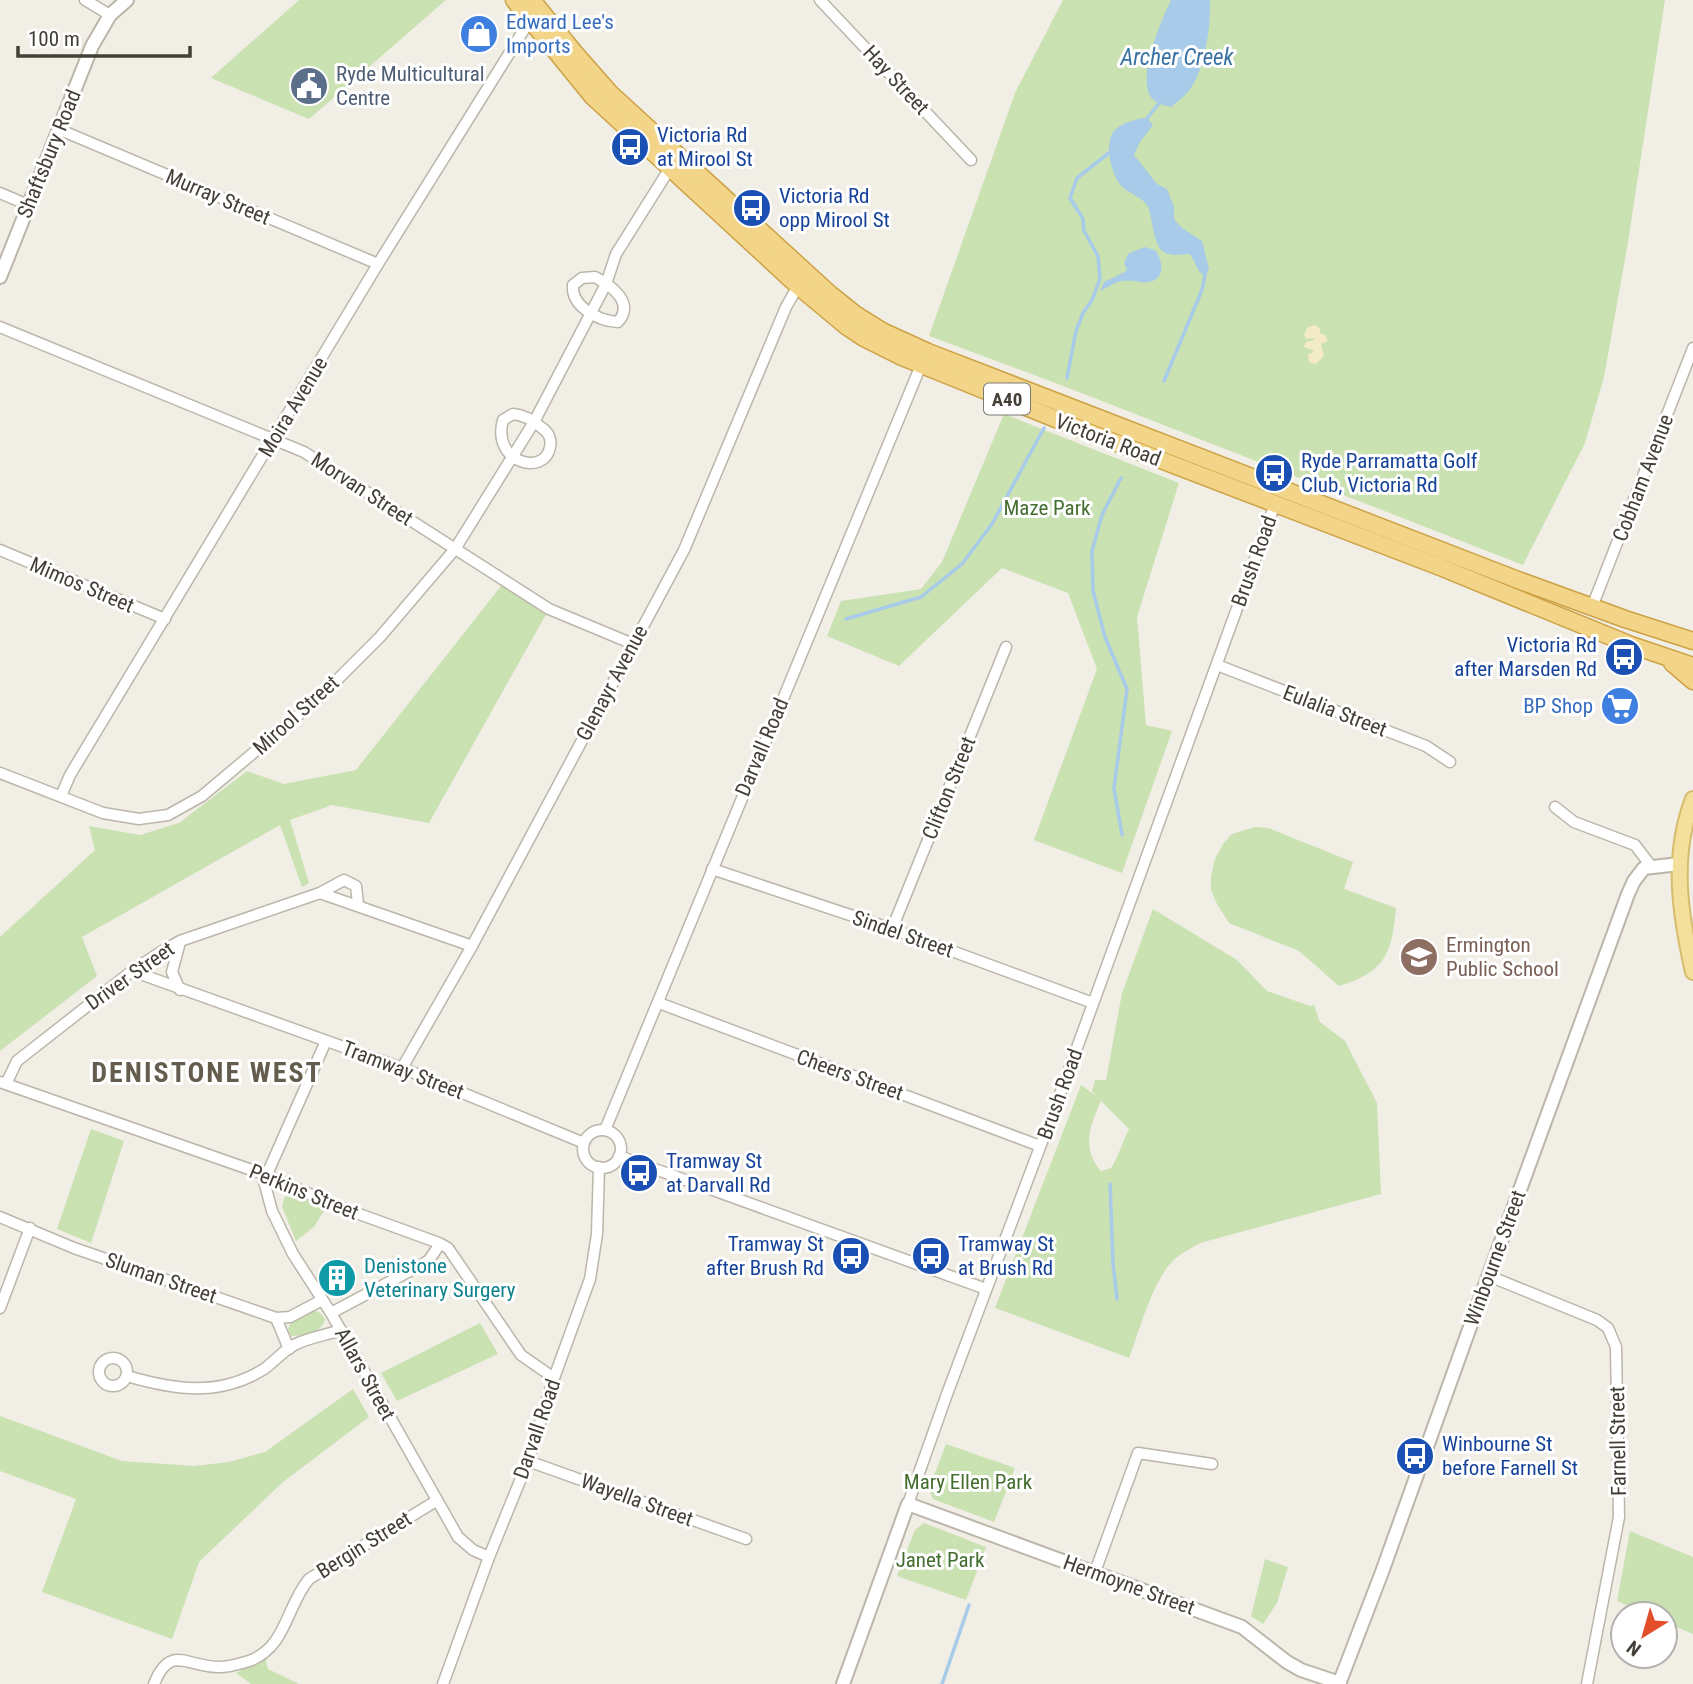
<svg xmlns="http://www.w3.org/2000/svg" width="1693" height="1684" viewBox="0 0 1693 1684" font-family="'Roboto Condensed',sans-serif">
  <rect width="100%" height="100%" fill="#f1eee6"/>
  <g fill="#cae1b2" fill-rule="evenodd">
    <path d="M299,0H446L309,119L211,78Z"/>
    <path d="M1063,0H1665L1628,242L1604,377L1585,443L1523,565L1053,382L929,336L1015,93Z"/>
    <path d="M1004,414L1179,483L1137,617L1146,725L1172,731L1122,873L1034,840L1097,669L1068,593L1002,568L899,666L827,636L841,601L921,589L942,562Z"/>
    <path d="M505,581L549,609L429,823L332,805L290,820L309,883L302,887L280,825L82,937L97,976L0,1051V937L95,850L89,826L140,835L179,823L247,771L284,784L356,770Z"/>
    <path d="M1255,827L1268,828L1353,862L1344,889L1396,908C1392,954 1385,972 1339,986L1299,951L1229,923L1217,904L1211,890V876L1215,859L1223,844L1232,834Z"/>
    <path d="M1153,909L1237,960L1267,991L1310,1006L1314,1005L1320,1022L1345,1041L1377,1103L1381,1194L1200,1243C1192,1248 1183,1252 1176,1258C1152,1279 1141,1328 1129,1358L995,1308L1081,1085L1096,1096L1092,1091L1095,1080H1106L1122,993ZM1101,1101L1129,1129C1122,1142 1119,1156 1111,1168L1101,1171C1081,1148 1090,1125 1101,1101Z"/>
    <path d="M91,1129L124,1141L91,1243L57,1229Z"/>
    <path d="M290,1194L327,1206L314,1227L296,1241L282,1207L284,1198Z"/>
    <path d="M310,1311C318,1310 321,1313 325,1319C323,1332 303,1336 291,1336L288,1329L291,1323Z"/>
    <path d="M480,1323L498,1354L397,1401L381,1373Z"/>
    <path d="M353,1389L369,1417L283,1482L199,1562L172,1639L42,1592L76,1499L0,1471V1416L122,1461L194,1466L229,1462L265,1452Z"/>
    <path d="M946,1444L1015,1468L994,1522L933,1499L929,1489Z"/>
    <path d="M924,1523L986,1547L966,1600L897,1576L915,1530Z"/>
    <path d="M1630,1531L1693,1557V1634L1665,1622V1614H1647L1617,1601Z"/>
    <path d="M1265,1559L1288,1567L1277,1603L1263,1624L1251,1616Z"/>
    <path d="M268,1657L266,1662L268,1669L299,1684H251L236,1673Z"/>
  </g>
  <path fill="#f2ebc5" d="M1314,325L1320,328V333L1325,335L1328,341L1321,344L1324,356L1316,364L1309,362L1308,354L1313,353V350L1304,347L1306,342L1314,340L1313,338L1307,339L1304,335L1307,328Z"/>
  <g fill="#a7cbe8">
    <path d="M1171,0H1210C1211,25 1205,67 1191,88C1186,95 1178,101 1171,107C1163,105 1156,104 1151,97C1137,76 1161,21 1171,0Z"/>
    <path d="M1143,118L1148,119L1153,125L1140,142L1134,155L1157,184L1167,189L1174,207V219L1182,228L1202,241L1209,269L1205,277L1199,271L1190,254C1182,254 1172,257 1164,252C1153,246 1153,219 1148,207C1143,196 1125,193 1119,183C1111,171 1104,144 1114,131C1120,123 1134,120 1143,118Z"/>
    <path d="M1144,247L1155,250C1162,259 1167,279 1149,282C1140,283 1130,279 1121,281C1113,283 1107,288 1100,291L1104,282L1125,272L1127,269L1124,264L1128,254Z"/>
  </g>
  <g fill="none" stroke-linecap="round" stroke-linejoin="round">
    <g stroke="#a7cbe8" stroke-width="3.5">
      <path d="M1145,121L1160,102"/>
      <path d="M1067,378L1076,331L1083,313L1092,300L1100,279L1098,256L1084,231L1083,219L1070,198L1077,178L1114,149"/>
      <path d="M1164,381L1202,290L1205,275"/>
      <path d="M1121,478L1102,515L1092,551L1093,591L1105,637L1127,689L1114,788L1122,835"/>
      <path d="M846,619L921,597L962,564L992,524L1044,428"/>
      <path d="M1110,1184L1113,1263L1117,1299"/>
      <path d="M942,1684L969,1605"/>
    </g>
    <defs>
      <g id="minor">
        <path d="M85,0L110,15"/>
        <path d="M820,0L971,160"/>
        <path d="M58,129L378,264"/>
        <path d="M0,193L28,205"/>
        <path d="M595,277C612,286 635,303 618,322C599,321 571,307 573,285L582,278Z"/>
        <path d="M0,327L304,452L549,609L633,644"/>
        <path d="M513,414C524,415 533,420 542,428C548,432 552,439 550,447C545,477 491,463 503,420Z"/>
        <path d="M0,550L165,619"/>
        <path d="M1592,607L1693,348"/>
        <path d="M1217,665L1426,746L1450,762"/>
        <path d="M0,773L103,813L139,819L168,815L202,796L321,696L380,637L455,549L534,422L606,284L616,254L670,168"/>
        <path d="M61,796L70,775L378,264L530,20"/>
        <path d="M1555,807L1574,822L1635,845L1651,866"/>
        <path d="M712,869L892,929L1093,1003"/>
        <path d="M320,893L472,946"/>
        <path d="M892,929L1006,647"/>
        <path d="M180,942L172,972L180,990"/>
        <path d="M132,971L402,1068L584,1143"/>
        <path d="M659,1003L1040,1146"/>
        <path d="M326,1041L264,1181L272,1211L293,1254L331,1313L458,1537L473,1550L489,1557"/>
        <path d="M402,1068L472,946L684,550L786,307L798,286"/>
        <path d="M0,1082L266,1175L337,1206L439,1243L448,1248L521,1355L554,1378"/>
        <path d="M6,1084L17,1061L132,971L164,950L180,941L320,893L344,880L356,886L358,904"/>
        <path d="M605,1130L921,365"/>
        <circle cx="602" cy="1149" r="19"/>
        <path d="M619,1156L986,1289"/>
        <path d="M0,1217L74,1248L276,1318L290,1317L322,1300"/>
        <path d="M1489,1276L1597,1320L1608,1328L1616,1347L1619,1517L1587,1684"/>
        <path d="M0,1308L30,1228"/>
        <path d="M331,1313L423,1264L429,1260L440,1244"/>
        <path d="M276,1318L289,1349"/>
        <circle cx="113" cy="1372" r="14"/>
        <path d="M127,1376C175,1390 219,1397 264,1369C274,1362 283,1351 294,1345C307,1338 326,1335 341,1330"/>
        <path d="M528,1461L746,1539"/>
        <path d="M908,1504L947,1394L1066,1078L1275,504"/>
        <path d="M1095,1572L1138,1453L1212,1464"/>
        <path d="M154,1684C170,1644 186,1666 217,1667C227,1668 239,1664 249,1661C287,1647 286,1606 309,1579L436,1501"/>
        <path d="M443,1684L489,1557L528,1461L554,1378L590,1279L597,1234L599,1167"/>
      </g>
      <g id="tertiary">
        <path d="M0,277L92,46L110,15L127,0"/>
        <path d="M843,1684L908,1504L1242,1627L1287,1662L1301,1670L1340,1683"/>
        <path d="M1339,1684L1382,1572L1475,1313L1628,894L1634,881L1644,868L1679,864"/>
      </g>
      <path id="primary" d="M1693,799C1671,856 1680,914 1693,972"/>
      <g id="trunk">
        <path d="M514,0L592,96L798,286L846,326L864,338L902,357L1093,434L1440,567L1631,645L1693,666"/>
        <path d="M532,0L574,52L611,94L830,294L855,314L884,332L928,352L1518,580L1625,619L1693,641"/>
        <path d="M1672,663L1693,681"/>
      </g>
    </defs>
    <use href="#minor" stroke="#bbb6a9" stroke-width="13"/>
    <use href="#tertiary" stroke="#bbb6a9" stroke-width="16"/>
    <use href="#primary" stroke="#d7bc6e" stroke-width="18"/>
    <use href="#trunk" stroke="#cda144" stroke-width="19"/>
    <use href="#minor" stroke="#fff" stroke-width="10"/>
    <use href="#tertiary" stroke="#fff" stroke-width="12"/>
    <use href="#primary" stroke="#f4df9c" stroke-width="14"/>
    <use href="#trunk" stroke="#f2d588" stroke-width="16"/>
  </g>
  <defs>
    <symbol id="shop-disc" viewBox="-11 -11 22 22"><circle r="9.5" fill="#3f7fe0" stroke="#fff"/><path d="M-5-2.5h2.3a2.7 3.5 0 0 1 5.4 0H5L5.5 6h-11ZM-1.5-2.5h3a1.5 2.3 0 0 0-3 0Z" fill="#fff"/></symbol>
    <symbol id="civic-disc" viewBox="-11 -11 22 22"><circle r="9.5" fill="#5c6f8a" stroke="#fff"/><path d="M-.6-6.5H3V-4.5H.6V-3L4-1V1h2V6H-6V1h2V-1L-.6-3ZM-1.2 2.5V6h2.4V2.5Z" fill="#fff"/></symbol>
    <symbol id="bus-disc" viewBox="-11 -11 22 22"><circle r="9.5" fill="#1a4fb4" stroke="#fff"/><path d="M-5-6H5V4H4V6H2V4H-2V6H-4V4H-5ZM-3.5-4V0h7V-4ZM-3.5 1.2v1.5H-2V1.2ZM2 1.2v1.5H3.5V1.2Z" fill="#fff"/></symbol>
    <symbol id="supermarket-disc" viewBox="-11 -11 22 22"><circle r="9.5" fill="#3f7fe0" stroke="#fff"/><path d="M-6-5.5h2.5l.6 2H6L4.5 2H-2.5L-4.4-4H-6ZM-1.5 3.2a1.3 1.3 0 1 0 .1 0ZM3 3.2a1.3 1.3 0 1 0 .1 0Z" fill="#fff"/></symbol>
    <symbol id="school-disc" viewBox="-11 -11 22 22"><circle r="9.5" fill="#8d6e63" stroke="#fff"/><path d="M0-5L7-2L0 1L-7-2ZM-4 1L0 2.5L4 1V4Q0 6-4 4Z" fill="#fff"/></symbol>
    <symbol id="building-disc" viewBox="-11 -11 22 22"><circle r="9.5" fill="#0f9aa8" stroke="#fff"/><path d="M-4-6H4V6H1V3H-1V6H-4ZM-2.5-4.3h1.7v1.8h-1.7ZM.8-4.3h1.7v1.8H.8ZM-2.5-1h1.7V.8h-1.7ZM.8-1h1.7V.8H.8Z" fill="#fff"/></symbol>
  </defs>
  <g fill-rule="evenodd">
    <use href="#shop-disc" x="457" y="12" width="44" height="44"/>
    <use href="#civic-disc" x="287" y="64" width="44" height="44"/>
    <use href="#bus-disc" x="608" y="125" width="44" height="44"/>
    <use href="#bus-disc" x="730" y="186" width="44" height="44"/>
    <use href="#bus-disc" x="1252" y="451" width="44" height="44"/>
    <use href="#bus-disc" x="1602" y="635" width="44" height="44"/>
    <use href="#supermarket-disc" x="1598" y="684" width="44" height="44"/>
    <use href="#school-disc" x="1397" y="935" width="44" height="44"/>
    <use href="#bus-disc" x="617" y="1151" width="44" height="44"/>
    <use href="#bus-disc" x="829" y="1234" width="44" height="44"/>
    <use href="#bus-disc" x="909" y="1234" width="44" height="44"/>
    <use href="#building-disc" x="315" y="1256" width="44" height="44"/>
    <use href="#bus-disc" x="1393" y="1434" width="44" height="44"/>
  </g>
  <g text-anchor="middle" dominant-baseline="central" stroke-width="6" stroke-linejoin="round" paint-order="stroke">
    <rect fill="#fff" stroke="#7b7872" stroke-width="2" x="984" y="383.5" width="46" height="31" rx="5"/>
    <g font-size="19" font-weight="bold" fill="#433e36">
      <text x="1007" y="399">A40</text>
    </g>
    <g font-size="21" fill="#366cbe" stroke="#fff" text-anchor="start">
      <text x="506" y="22">Edward Lee's<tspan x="506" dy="24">Imports</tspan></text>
      <text x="1593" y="706" text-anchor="end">BP Shop</text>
    </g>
    <g font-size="21" fill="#4e5e75" stroke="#fff" text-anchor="start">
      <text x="336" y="74">Ryde Multicultural<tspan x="336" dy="24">Centre</tspan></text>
    </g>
    <g font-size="21" fill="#433e36" stroke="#fff">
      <text transform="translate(896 80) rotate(47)">Hay Street</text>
      <text transform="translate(49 154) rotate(-68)">Shaftsbury Road</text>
      <text transform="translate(218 197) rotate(23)">Murray Street</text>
      <text transform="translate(293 407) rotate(-59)">Moira Avenue</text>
      <text transform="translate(1108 440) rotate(21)">Victoria Road</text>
      <text transform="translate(1643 478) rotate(-69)">Cobham Avenue</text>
      <text transform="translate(362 489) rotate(33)">Morvan Street</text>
      <text transform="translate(1254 561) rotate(-70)">Brush Road</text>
      <text transform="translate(82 585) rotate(23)">Mimos Street</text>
      <text transform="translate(612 683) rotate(-62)">Glenayr Avenue</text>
      <text transform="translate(1335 711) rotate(21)">Eulalia Street</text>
      <text transform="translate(296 715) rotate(-42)">Mirool Street</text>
      <text transform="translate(762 747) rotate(-67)">Darvall Road</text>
      <text transform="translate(949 788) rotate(-68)">Clifton Street</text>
      <text transform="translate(903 934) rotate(19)">Sindel Street</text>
      <text transform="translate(130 976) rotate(-35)">Driver Street</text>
      <text transform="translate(403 1070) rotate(21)">Tramway Street</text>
      <text transform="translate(850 1075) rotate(20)">Cheers Street</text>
      <text transform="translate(1060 1094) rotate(-70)">Brush Road</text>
      <text transform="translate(304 1192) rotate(22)">Perkins Street</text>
      <text transform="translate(1495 1258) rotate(-70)">Winbourne Street</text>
      <text transform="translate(161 1278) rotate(19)">Sluman Street</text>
      <text transform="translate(365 1374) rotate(61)">Allars Street</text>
      <text transform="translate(537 1429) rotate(-71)">Darvall Road</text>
      <text transform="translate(1618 1441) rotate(-91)">Farnell Street</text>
      <text transform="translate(637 1500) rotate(20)">Wayella Street</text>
      <text transform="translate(364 1545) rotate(-32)">Bergin Street</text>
      <text transform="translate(1129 1585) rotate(20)">Hermoyne Street</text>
    </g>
    <g font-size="21" fill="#164399" stroke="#fff" text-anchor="start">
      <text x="657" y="135">Victoria Rd<tspan x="657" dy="24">at Mirool St</tspan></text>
      <text x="779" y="196">Victoria Rd<tspan x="779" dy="24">opp Mirool St</tspan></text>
      <text x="1301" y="461">Ryde Parramatta Golf<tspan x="1301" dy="24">Club, Victoria Rd</tspan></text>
      <text x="1597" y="645" text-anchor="end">Victoria Rd<tspan x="1597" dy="24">after Marsden Rd</tspan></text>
      <text x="666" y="1161">Tramway St<tspan x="666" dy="24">at Darvall Rd</tspan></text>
      <text x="824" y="1244" text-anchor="end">Tramway St<tspan x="824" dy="24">after Brush Rd</tspan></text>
      <text x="958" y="1244">Tramway St<tspan x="958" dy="24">at Brush Rd</tspan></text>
      <text x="1442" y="1444">Winbourne St<tspan x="1442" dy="24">before Farnell St</tspan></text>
    </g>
    <g font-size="21" fill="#446e2f" stroke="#fff">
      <text x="1047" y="508">Maze Park</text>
      <text x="968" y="1482">Mary Ellen Park</text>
      <text x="940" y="1560">Janet Park</text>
    </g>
    <g font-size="21" fill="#785e54" stroke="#fff" text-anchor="start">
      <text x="1446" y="945">Ermington<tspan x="1446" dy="24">Public School</tspan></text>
    </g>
    <g font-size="21" fill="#0d838f" stroke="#fff" text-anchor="start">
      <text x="364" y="1266">Denistone<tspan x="364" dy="24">Veterinary Surgery</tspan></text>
    </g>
    <g font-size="23" font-style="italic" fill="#3a72a3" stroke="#fff">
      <text x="1177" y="57">Archer Creek</text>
    </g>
    <g font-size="28" font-weight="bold" letter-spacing="2" fill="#645d4e" stroke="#fff">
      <text x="207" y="1072">DENISTONE WEST</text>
    </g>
  </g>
  <g transform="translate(1644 1635) rotate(217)"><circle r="33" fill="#ffffff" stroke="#b4b2af" stroke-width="2"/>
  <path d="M0-5L12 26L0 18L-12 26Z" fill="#e44e2a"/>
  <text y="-10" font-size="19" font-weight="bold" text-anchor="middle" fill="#433e36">N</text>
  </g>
  <path d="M18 46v10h172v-10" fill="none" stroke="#433e36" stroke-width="3.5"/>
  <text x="28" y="46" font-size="21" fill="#433e36" stroke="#ffffff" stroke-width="5" paint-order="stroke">100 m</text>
</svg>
